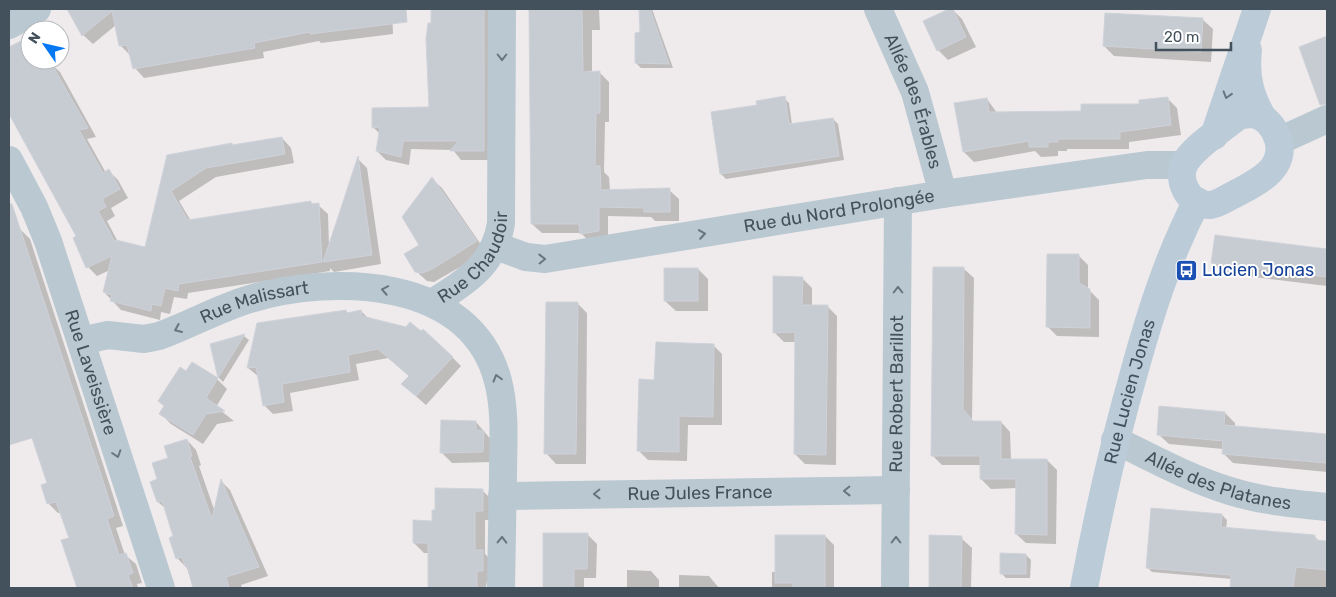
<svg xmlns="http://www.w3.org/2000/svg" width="1336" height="597" viewBox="0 0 1336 597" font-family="Rubik,sans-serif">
  <rect width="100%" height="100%" fill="#efebec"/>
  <g fill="#0003">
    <path d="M81,9H392L393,34L321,43L319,41L263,52L264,58L144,78L135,68L130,55L120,45L116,25L93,44L83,35L71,14Z"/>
    <path d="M432,9H492L493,160H461L453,150L411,149L409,165L386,160L377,151L380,134L374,128L373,109L430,108Z"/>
    <path d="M531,9H599L600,30H592V73L599,72L609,82V122H605L604,172L609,177L610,191L669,190L679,199V221H655L651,217L608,216V240L590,242L581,233H542L532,224Z"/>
    <path d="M641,9H652L673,68H641L636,63L641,34Z"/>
    <path d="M952,9L962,19L976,47L948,60L938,50L924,22Z"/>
    <path d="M1202,19L1213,29L1211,62L1114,56L1104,46Z"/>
    <path d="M1327,38V94L1324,95L1300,48Z"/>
    <path d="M22,41L30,49V60H37L41,68L50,63L60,72L96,137L87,139L106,173L109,171L118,180L128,198L111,208L115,216L107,221L118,242L146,248L168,156L282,138L291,148L294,163L216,177L179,201L191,221L310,202L314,205H318L328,214L329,246L358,159L367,168L381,264L334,272L330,268V271L188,293L187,299L174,297L170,314L161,312L160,320L121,310L104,292L110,270L97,276L88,267L78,236L9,111V49Z"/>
    <path d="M784,98L789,103L792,125L833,119L838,124L844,160L726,179L721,174L758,106Z"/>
    <path d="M1167,98L1177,108L1181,135L1129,142V149H1067V151H1058V156L1041,157L1035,151L974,162L964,152L987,99L997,113L1083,112L1141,105Z"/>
    <path d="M432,179L442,188L486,252L434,282L427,281L416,271Z"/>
    <path d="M20,229L30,239L123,526L116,528L125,555L136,564L142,583L137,584L138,588H86L61,513H58L49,504L43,486L48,484L33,423L9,344V233Z"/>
    <path d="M1216,236L1327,250V286L1223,273L1213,263Z"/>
    <path d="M1078,255L1088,265V289L1099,300V337L1057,336L1048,327Z"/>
    <path d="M698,269L708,279V311H676L665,301Z"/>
    <path d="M964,269L974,278L972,420L974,422H1001L1010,432L1011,460H1047L1057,470L1056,544L1026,543L1016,534L1017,488L991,489L981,479V465H942L932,455Z"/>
    <path d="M802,278L812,288V306H827L837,316L836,465L805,464L795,454L796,342H784L774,332Z"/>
    <path d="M577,303L587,313L586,464H556L546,453Z"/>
    <path d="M346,311L349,314L361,311L368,318L452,357L461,366L426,405L402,384L410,376L388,358L356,364L359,380L290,393L293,411L273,414L264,405L259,377L248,368L258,324Z"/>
    <path d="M244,336L249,340L223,382L219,378L211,345Z"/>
    <path d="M713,345L722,354V425H688L687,461L648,460L639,451L655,381Z"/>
    <path d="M187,373L217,379L227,389L216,407L234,421L217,424L203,444L171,424L161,414Z"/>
    <path d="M1225,413L1235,423V427L1327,436V472L1233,463L1223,453V449L1169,444L1158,434Z"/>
    <path d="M476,422L493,442V462L452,463L442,453Z"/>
    <path d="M187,440L196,450L201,465L199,466L215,512L222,482L230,490L268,576L241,585L242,588H193L187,568L177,558L175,537L166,509L158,502L159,480L169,459Z"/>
    <path d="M483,491L493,501V520H485V554L492,561V581H487L486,588H429V553H424L414,543L433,522Z"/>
    <path d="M1222,515L1227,520L1226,529L1314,536L1320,542H1327V588H1232V579L1152,572L1147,567Z"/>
    <path d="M545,534H587L597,544L596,578H584V588H544Z"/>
    <path d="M825,536L834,545V588H772V572H777Z"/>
    <path d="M930,537L961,538L972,548L971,588H930Z"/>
    <path d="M1026,555L1031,560L1030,578H1006L1001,573Z"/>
    <path d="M627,570L651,571L659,580V588H627Z"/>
    <path d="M679,575L709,576L719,588H679Z"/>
  </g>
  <g fill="#c7ccd2" stroke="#cfd2d9">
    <path d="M67,9H406L407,22L310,34V32L254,43L255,48L133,69L127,45L119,46L112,11L82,36Z"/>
    <path d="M431,9H484V151H450L458,141H403L401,157L376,151L380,127L372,128V108L429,107L426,39L428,23H431Z"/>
    <path d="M529,9H582L583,72L600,71V113H596L595,166H600L601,190L670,188V212H644V208L599,207V231L580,234L579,224H531Z"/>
    <path d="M639,9H650L669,64L635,63V33L640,32Z"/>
    <path d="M949,9H953L966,37L937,51L923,21Z"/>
    <path d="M1105,13L1203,18L1201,52L1103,46Z"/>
    <path d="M1327,36V104L1320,105L1299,47Z"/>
    <path d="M23,40L30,53V60H34L38,68L50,61L88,128L79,130L103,173L109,169L120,189L102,199L106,207L98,211L115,242L116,240L145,247L167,155L232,143V145L282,137L285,154L206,168L171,191L188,220L311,201V204L319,203L322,262L179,284L178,291L165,288L161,306L152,304L151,311L110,301L112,295L103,292L112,256L86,268L73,238L76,236L9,114V47Z"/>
    <path d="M785,96L789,124L833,118L839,156L720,174L711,112L757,105L756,101Z"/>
    <path d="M1168,97L1171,125L1120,132V139H1058V142H1048V147H1029V141L963,152L954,103L987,98L989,112L1081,111V104H1139V100Z"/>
    <path d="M358,156L372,255L323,262L342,205Z"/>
    <path d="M432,177L477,241L434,268L423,273L415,272L404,254L419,245L402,217Z"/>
    <path d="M9,204H12L104,484L114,516L107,519L119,555L126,553L133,573L128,575L133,588H77L61,540L69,538L56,502L47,504L41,485L47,483L32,438L9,445Z"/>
    <path d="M1215,235L1327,249V277L1211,263Z"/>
    <path d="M1047,254H1079V283L1090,289V328L1046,327Z"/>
    <path d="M933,267H964L963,409L973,421H1001V459H1047V535L1015,534L1016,479H980V456H931Z"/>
    <rect x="664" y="268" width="34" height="33"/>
    <path d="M773,276L803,277L802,305H828L826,455L794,454L795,332L773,333Z"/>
    <path d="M546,302H578L576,454H544Z"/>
    <path d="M346,310L347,313L361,310L362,316L406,327L410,322L421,331L423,329L453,357L416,396L401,384L409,376L378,349L348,355L350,372L282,384L284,402L263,406L256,367L247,368L257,323Z"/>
    <path d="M245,334L218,378L210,344Z"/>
    <path d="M656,342L714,344L713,417L679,416V452L637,451L639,379L654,380Z"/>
    <path d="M192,362L218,378L206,398L225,411L206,414L193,435L159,414L164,406L158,401L180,367L186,371Z"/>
    <path d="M1159,406L1225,412L1224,425L1327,434V463L1222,454L1223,441L1157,435Z"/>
    <path d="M441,420L476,421V430L484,431L483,452L440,453Z"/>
    <path d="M187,439L192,456L190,457L212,519L221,479L259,567L226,577L229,588H193L187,565L185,566L182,557L176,559L169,538L173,536L162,501L157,502L150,482L157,479L152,463L168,458L164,446Z"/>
    <path d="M435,488L483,489V511H475V550H483V571H477V588H428V543H413V520L432,521V510H435Z"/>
    <path d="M1151,508L1222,514L1221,527L1315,535V540L1327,541V570L1296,567L1293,588H1230L1231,575L1146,568Z"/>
    <path d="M543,533H588L587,569H574V588H543Z"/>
    <path d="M775,535H825V588H793V583H775Z"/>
    <path d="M929,535L962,536L961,588H929Z"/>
    <path d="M1000,553L1026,554V574H1000Z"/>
  </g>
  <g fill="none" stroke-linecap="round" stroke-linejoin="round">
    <g stroke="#bac8d1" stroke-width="28">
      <path id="s1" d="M878,9L915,92L943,194"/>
      <path d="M9,25L37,9"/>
      <path d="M1279,141L1327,119"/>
      <path id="s2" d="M9,160L34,207L48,241L161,588"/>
      <path id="s3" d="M496,246L526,257L545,259L943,194L1147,165H1184"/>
      <path id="s4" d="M432,303C465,283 495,264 501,223L502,9"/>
      <path id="s5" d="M81,341L108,335L144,339L159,336C190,325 219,308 250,299C334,274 471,277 498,381C506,412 503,444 503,475C502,513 502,550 501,588"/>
      <path id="s6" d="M1115,440C1152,458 1190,479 1230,491C1261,501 1295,504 1327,507"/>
      <path id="s7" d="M502,496L896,490"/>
      <path id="s8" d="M895,588L898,201"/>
    </g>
    <g stroke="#bbcbd8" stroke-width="28">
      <path d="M1248,50C1245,76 1250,96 1263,118"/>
      <path d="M1252,114C1265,116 1274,127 1278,139C1287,169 1256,183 1235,194C1228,197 1219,204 1210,205C1188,206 1175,178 1186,161C1197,145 1218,132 1233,120L1240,115Z"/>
      <path d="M1214,136L1257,9"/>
      <path id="s9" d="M1084,588C1098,514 1114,442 1135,369C1151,311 1169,255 1197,201"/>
    </g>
  </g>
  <defs><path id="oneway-chevron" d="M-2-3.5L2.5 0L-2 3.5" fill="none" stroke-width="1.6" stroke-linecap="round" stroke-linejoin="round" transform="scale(1.25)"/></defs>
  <g stroke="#66757e">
    <use href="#oneway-chevron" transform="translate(502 57) rotate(90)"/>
    <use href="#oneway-chevron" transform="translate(702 234) rotate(-9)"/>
    <use href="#oneway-chevron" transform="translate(542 259) rotate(-1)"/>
    <use href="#oneway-chevron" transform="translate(385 290) rotate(-169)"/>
    <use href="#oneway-chevron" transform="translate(898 290) rotate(-90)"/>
    <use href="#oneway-chevron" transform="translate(178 329) rotate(157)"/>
    <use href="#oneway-chevron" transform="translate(497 378) rotate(-106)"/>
    <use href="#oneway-chevron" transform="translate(117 454) rotate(72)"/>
    <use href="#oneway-chevron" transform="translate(847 491) rotate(179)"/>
    <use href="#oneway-chevron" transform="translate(597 494) rotate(179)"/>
    <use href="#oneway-chevron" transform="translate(502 540) rotate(-89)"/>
    <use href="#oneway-chevron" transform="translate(896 540) rotate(-90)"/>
  </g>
  <use stroke="#667680" href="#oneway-chevron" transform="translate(1227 95) rotate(107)"/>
  <defs>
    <symbol id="bus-square" viewBox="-11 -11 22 22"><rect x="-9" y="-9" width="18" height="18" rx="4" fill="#1a4fb4" stroke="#fff"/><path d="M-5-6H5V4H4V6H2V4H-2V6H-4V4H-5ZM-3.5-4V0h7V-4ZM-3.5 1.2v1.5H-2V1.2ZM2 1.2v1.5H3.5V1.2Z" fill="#fff"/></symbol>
  </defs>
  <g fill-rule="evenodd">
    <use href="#bus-square" x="1174" y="258" width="25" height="25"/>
  </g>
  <g text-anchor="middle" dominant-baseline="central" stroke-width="4" stroke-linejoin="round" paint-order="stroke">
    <g font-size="18" fill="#42515b" stroke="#fff">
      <text stroke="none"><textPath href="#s1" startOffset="99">Allée des Érables</textPath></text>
      <text stroke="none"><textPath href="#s3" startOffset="349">Rue du Nord Prolongée</textPath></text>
      <text stroke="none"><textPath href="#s4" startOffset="65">Rue Chaudoir</textPath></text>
      <text stroke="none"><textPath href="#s5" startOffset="181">Rue Malissart</textPath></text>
      <text stroke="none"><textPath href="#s2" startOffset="228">Rue Laveissière</textPath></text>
      <text stroke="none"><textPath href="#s9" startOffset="202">Rue Lucien Jonas</textPath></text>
      <text stroke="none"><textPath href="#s8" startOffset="194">Rue Robert Barillot</textPath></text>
      <text stroke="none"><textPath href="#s6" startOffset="112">Allée des Platanes</textPath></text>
      <text stroke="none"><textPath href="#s7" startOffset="198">Rue Jules France</textPath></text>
    </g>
    <g font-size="18" fill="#164399" stroke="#fff" text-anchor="start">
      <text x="1202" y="270">Lucien Jonas</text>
    </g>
  </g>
  <rect width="1336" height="597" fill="none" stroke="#42515b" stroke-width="20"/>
  <g transform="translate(45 45) rotate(304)"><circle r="24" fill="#ffffff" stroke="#b3b9bd"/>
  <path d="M0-4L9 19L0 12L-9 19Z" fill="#0378f2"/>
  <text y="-8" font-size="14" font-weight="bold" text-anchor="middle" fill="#42515b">N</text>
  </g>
  <path d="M1156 42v8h75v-8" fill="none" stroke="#42515b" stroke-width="2.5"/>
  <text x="1164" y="42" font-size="15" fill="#42515b" stroke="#ffffff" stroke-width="4" paint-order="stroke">20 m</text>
</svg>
